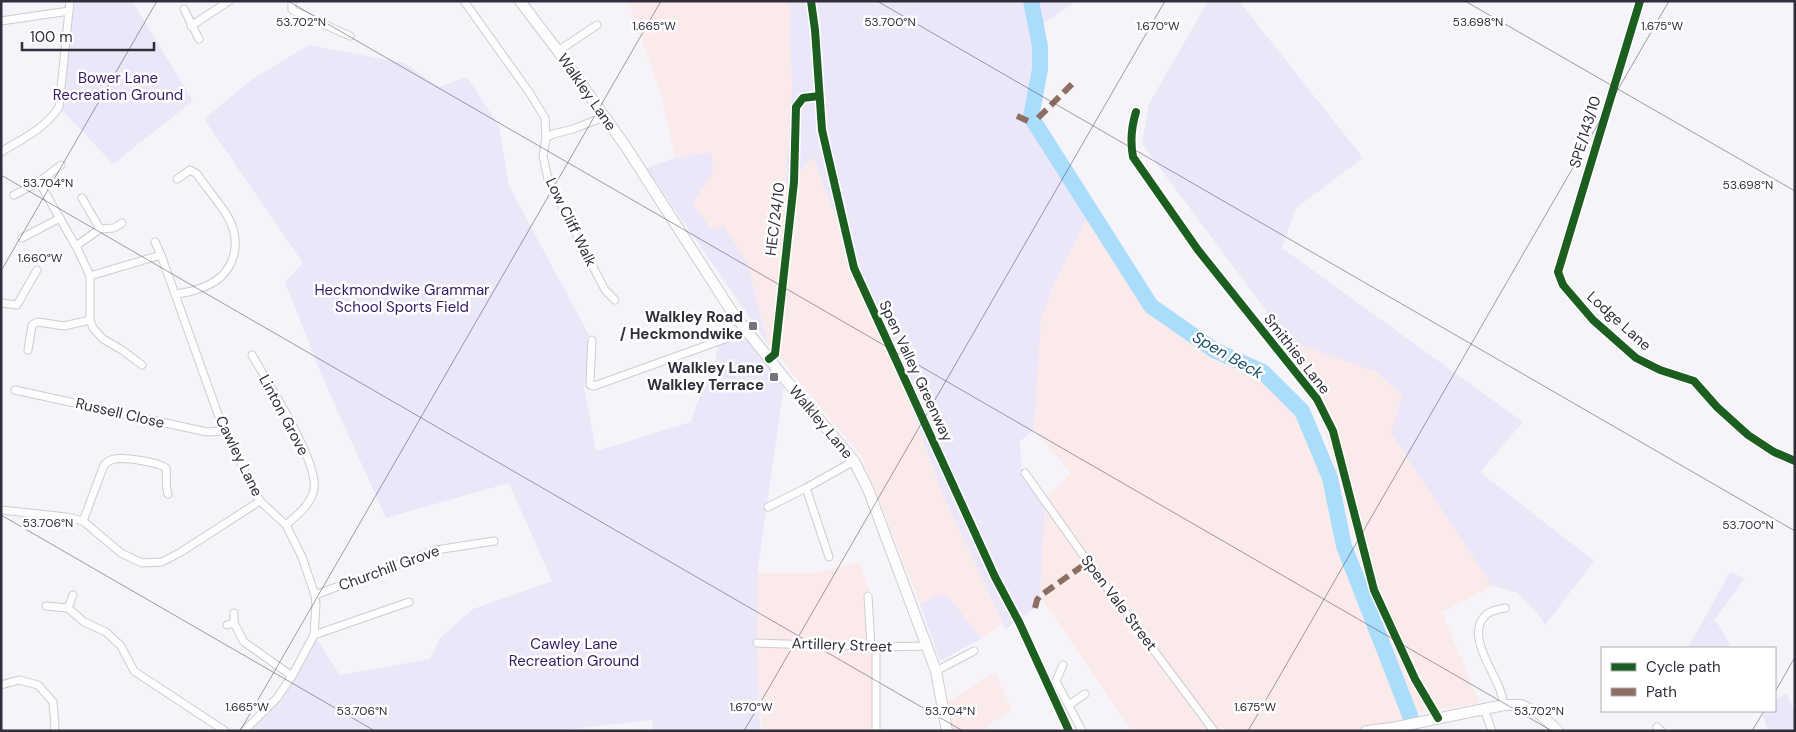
<svg xmlns="http://www.w3.org/2000/svg" width="1796" height="732" viewBox="0 0 1796 732" font-family="'DM Sans',sans-serif">
  <rect width="100%" height="100%" fill="#f6f4f9"/>
  <g fill="#faebea">
    <path d="M626,1H789L792,87L785,188L813,157L854,268L892,353L941,491L1003,623L981,639L950,598L940,594L920,604L862,457L768,344L748,264L711,229L693,203L713,172L712,152L675,158L662,97L630,7Z"/>
    <path d="M1088,216L1109,242L1151,306L1214,350L1263,372L1302,411L1330,478L1344,546L1411,718L1401,726L1366,731H1132L1040,596L1045,500L1071,473L1034,430L1041,320L1053,287Z"/>
    <path d="M1289,341L1376,372L1402,395L1391,433L1492,586L1442,612L1479,703L1415,713L1367,589L1324,427Z"/>
    <path d="M859,562L870,593L876,647V731H761L757,643L758,573H814Z"/>
    <path d="M995,672L1012,710L988,725L989,731H947L943,705Z"/>
  </g>
  <g fill="#ece7f8">
    <path d="M70,1H132L193,101L113,164L59,107Z"/>
    <path d="M789,1H1077L1038,27L1026,113L1033,128L1088,216L1053,287L1041,320L1034,430L1020,441L1022,478L1045,507L1040,596L1037,600L1035,608L1006,629L941,491L892,353L854,268L813,157L785,189L792,87Z"/>
    <path d="M1208,1H1239L1363,158L1296,208L1282,248L1523,422L1480,472L1594,561L1545,625L1536,611L1516,592L1492,586L1391,433L1402,395L1376,372L1289,341L1142,144L1149,104Z"/>
    <path d="M309,45L404,63L439,87L467,77L499,126L509,186L590,337L584,387L596,451L691,422L696,405L714,367L719,340L747,331L785,379L758,567L757,643L760,731H653L652,720L554,731H244L277,698L314,635L340,675L430,659L440,638L473,609L552,581L509,483L386,518L321,374L285,282L303,263L204,119L254,78Z"/>
    <path d="M712,152L713,172L693,203L711,229L724,226L748,264L768,344L646,168L675,158Z"/>
    <path d="M1730,572L1745,578L1715,619L1732,648H1688Z"/>
    <path d="M940,594L950,598L981,639L940,661L920,604Z"/>
    <path d="M1787,694L1795,712V731H1768L1762,711H1775V699Z"/>
  </g>
  <g fill="none" stroke-linecap="round" stroke-linejoin="round">
    <path stroke="#aadcfc" stroke-width="16" d="M1031,1L1040,46V69L1031,117L1151,306L1214,350L1263,372L1302,411L1330,478L1344,546L1411,718V731"/>
    <defs>
      <g id="street">
        <path d="M292,1V10L350,36"/>
        <path d="M464,1L529,92L545,118L546,138L543,156L548,179L605,290L615,300"/>
        <path d="M1640,1L1558,272L1563,285L1593,320L1636,358L1660,370L1694,381L1717,407L1748,435L1774,452L1795,461"/>
        <path d="M184,9L199,39"/>
        <path d="M1,21L69,11"/>
        <path d="M191,26L229,1"/>
        <path d="M558,51L597,25"/>
        <path d="M1136,112C1131,128 1130,141 1133,157L1198,250L1317,399L1333,431L1374,590L1415,679L1438,718"/>
        <path d="M546,138L553,134L573,129L604,117"/>
        <path d="M1,152C22,139 46,128 59,107L70,1"/>
        <path d="M61,165L39,182L78,250L90,276L161,255"/>
        <path d="M14,195L39,182"/>
        <path d="M100,229L114,228L122,223"/>
        <path d="M22,238L60,218"/>
        <path d="M155,242L161,255L224,431L260,501L286,525L302,557L315,595L316,605L314,635L292,676L277,698L244,731"/>
        <path d="M76,246L100,229L82,198"/>
        <path d="M90,276V320L93,328L103,339L122,350L142,365"/>
        <path d="M175,294C183,293 191,292 198,289C235,278 245,243 225,212C216,199 206,187 197,174L190,170L177,179"/>
        <path d="M1,303L17,305L37,270"/>
        <path d="M592,340L590,381V385L594,386L747,331"/>
        <path d="M28,350L32,325L38,322L64,326L90,320"/>
        <path d="M252,355C267,381 319,462 314,489C311,505 297,515 286,525"/>
        <path d="M15,390L207,432L224,431"/>
        <path d="M1025,473L1088,562L1214,731"/>
        <path d="M806,488L829,557"/>
        <path d="M768,507L806,488L854,461"/>
        <path d="M1,510L67,517L83,521L121,553L142,563L162,562L181,552L260,501"/>
        <path d="M83,521L104,465C107,462 110,460 114,459C125,457 158,462 166,468C167,478 165,485 168,494"/>
        <path d="M315,595L436,550L494,541"/>
        <path d="M868,596L871,646"/>
        <path d="M46,606L68,608L73,595"/>
        <path d="M68,608L84,622L106,632L121,646L134,671L225,731"/>
        <path d="M234,613V623L244,642L292,676"/>
        <path d="M227,625L234,623"/>
        <path d="M314,635L409,602"/>
        <path d="M757,643L876,647L927,646"/>
        <path d="M876,647V731"/>
        <path d="M1063,665L1056,681L1082,731"/>
        <path d="M936,671L974,651"/>
        <path d="M1,685L19,680L38,685L53,702L55,726L54,731"/>
        <path d="M1069,705L1085,694"/>
        <path d="M1504,705C1503,700 1502,695 1500,690C1494,671 1464,633 1487,614C1492,610 1499,609 1505,608"/>
        <path d="M1484,709L1492,731"/>
        <path d="M1657,727L1661,731"/>
      </g>
      <g id="secondary">
        <path d="M520,1L558,51L626,147L732,312L785,379L854,461L868,489L936,671L947,731"/>
        <path d="M1366,731L1392,728L1504,705H1521L1540,714L1558,731"/>
      </g>
    </defs>
    <use href="#street" stroke="#cecbd4" stroke-width="9"/>
    <use href="#secondary" stroke="#cecbd4" stroke-width="12"/>
    <use href="#street" stroke="#fefdfe" stroke-width="7"/>
    <use href="#secondary" stroke="#fefdfe" stroke-width="10"/>
    <g stroke="#8d6e63" stroke-width="6" stroke-dasharray="12 6" stroke-linecap="butt">
      <path d="M1017,116L1030,122"/>
      <path d="M1038,118L1074,82"/>
      <path d="M1035,608L1037,600L1040,596L1088,562"/>
    </g>
    <defs>
      <g id="cycleway">
        <path d="M811,1L815,30L822,130L854,268L995,577L1019,622L1069,731"/>
        <path d="M1640,1L1558,272L1563,285L1593,320L1636,358L1660,370L1694,381L1717,407L1748,435L1774,452L1795,461"/>
        <path d="M1136,112C1131,128 1130,141 1133,157L1198,250L1317,399L1333,431L1374,590L1415,679L1438,718"/>
        <path d="M769,359L775,354L794,182L796,107L803,98L819,96"/>
      </g>
    </defs>
    <use href="#cycleway" stroke="#fff" stroke-width="11"/>
    <use href="#cycleway" stroke="#1b5e20" stroke-width="8"/>
  </g>
  <path fill="none" stroke="#312e3b" stroke-width="1" stroke-opacity="0.45" d="M288,1L1552,731M877,1L1795,531M1465,1L1795,191M1,175L963,731M1,271L157,1M1,515L375,731M1775,692L1795,657M240,731L661,1M744,731L1165,1M1248,731L1669,1M1752,731L1764,711"/>
  <g fill="#76737e" stroke="#fff" stroke-width="2">
    <rect x="748" y="321" width="10" height="10" rx="2.5"/>
    <rect x="769" y="372" width="10" height="10" rx="2.5"/>
  </g>
  <g text-anchor="middle" dominant-baseline="central" stroke-width="5" stroke-linejoin="round" paint-order="stroke">
    <g font-size="15" fill="#371a66" stroke="#fff">
      <text x="118" y="78">Bower Lane<tspan x="118" dy="17">Recreation Ground</tspan></text>
      <text x="402" y="290">Heckmondwike Grammar<tspan x="402" dy="17">School Sports Field</tspan></text>
      <text x="574" y="644">Cawley Lane<tspan x="574" dy="17">Recreation Ground</tspan></text>
    </g>
    <g font-size="15" fill="#312e3b" stroke="#fff">
      <text transform="translate(587 92) rotate(55)">Walkley Lane</text>
      <text transform="translate(1585 132) rotate(-73)">SPE/143/10</text>
      <text transform="translate(775 219) rotate(-83)">HEC/24/10</text>
      <text transform="translate(571 222) rotate(64)">Low Cliff Walk</text>
      <text transform="translate(1619 321) rotate(42)">Lodge Lane</text>
      <text transform="translate(1297 354) rotate(52)">Smithies Lane</text>
      <text transform="translate(916 371) rotate(65)">Spen Valley Greenway</text>
      <text transform="translate(120 413) rotate(13)">Russell Close</text>
      <text transform="translate(284 415) rotate(62)">Linton Grove</text>
      <text transform="translate(821 422) rotate(50)">Walkley Lane</text>
      <text transform="translate(239 456) rotate(64)">Cawley Lane</text>
      <text transform="translate(389 568) rotate(-20)">Churchill Grove</text>
      <text transform="translate(1119 603) rotate(53)">Spen Vale Street</text>
      <text transform="translate(842 645) rotate(2)">Artillery Street</text>
    </g>
    <g font-size="15" font-weight="bold" fill="#312e3b" stroke="#fff" text-anchor="end">
      <text x="743" y="317">Walkley Road<tspan x="743" dy="17">/ Heckmondwike</tspan></text>
      <text x="764" y="368">Walkley Lane<tspan x="764" dy="17">Walkley Terrace</tspan></text>
    </g>
    <g font-size="16" font-style="italic" fill="#174d6b" stroke="#fff">
      <text transform="translate(1228 355) rotate(30)">Spen Beck</text>
    </g>
  </g>
  <g font-size="12" text-anchor="middle" fill="#312e3b" stroke="#fff" stroke-width="5" stroke-linejoin="round" paint-order="stroke">
    <text x="301" y="26">53.702°N</text>
    <text x="890" y="26">53.700°N</text>
    <text x="1478" y="26">53.698°N</text>
    <text x="654" y="30">1.665°W</text>
    <text x="1158" y="30">1.670°W</text>
    <text x="1662" y="30">1.675°W</text>
    <text x="48" y="187">53.704°N</text>
    <text x="1748" y="189">53.698°N</text>
    <text x="40" y="262">1.660°W</text>
    <text x="48" y="527">53.706°N</text>
    <text x="1748" y="529">53.700°N</text>
    <text x="247" y="711">1.665°W</text>
    <text x="751" y="711">1.670°W</text>
    <text x="1255" y="711">1.675°W</text>
    <text x="362" y="715">53.706°N</text>
    <text x="950" y="715">53.704°N</text>
    <text x="1539" y="715">53.702°N</text>
  </g>
  <rect width="1796" height="732" fill="none" stroke="#312e3b" stroke-width="5"/>
  <rect x="1601" y="647" width="175" height="65" fill="#ffffff" stroke="#adabb1"/>
  <rect x="1611" y="663" width="25" height="8" fill="#1b5e20" stroke="#adabb1"/>
  <text x="1646" y="672" font-size="15" fill="#312e3b">Cycle path</text>
  <rect x="1611" y="688" width="25" height="8" fill="#8d6e63" stroke="#adabb1"/>
  <text x="1646" y="697" font-size="15" fill="#312e3b">Path</text>
  <path d="M22 42v8h132v-8" fill="none" stroke="#312e3b" stroke-width="2.5"/>
  <text x="30" y="42" font-size="15" fill="#312e3b" stroke="#ffffff" stroke-width="4" paint-order="stroke">100 m</text>
</svg>
